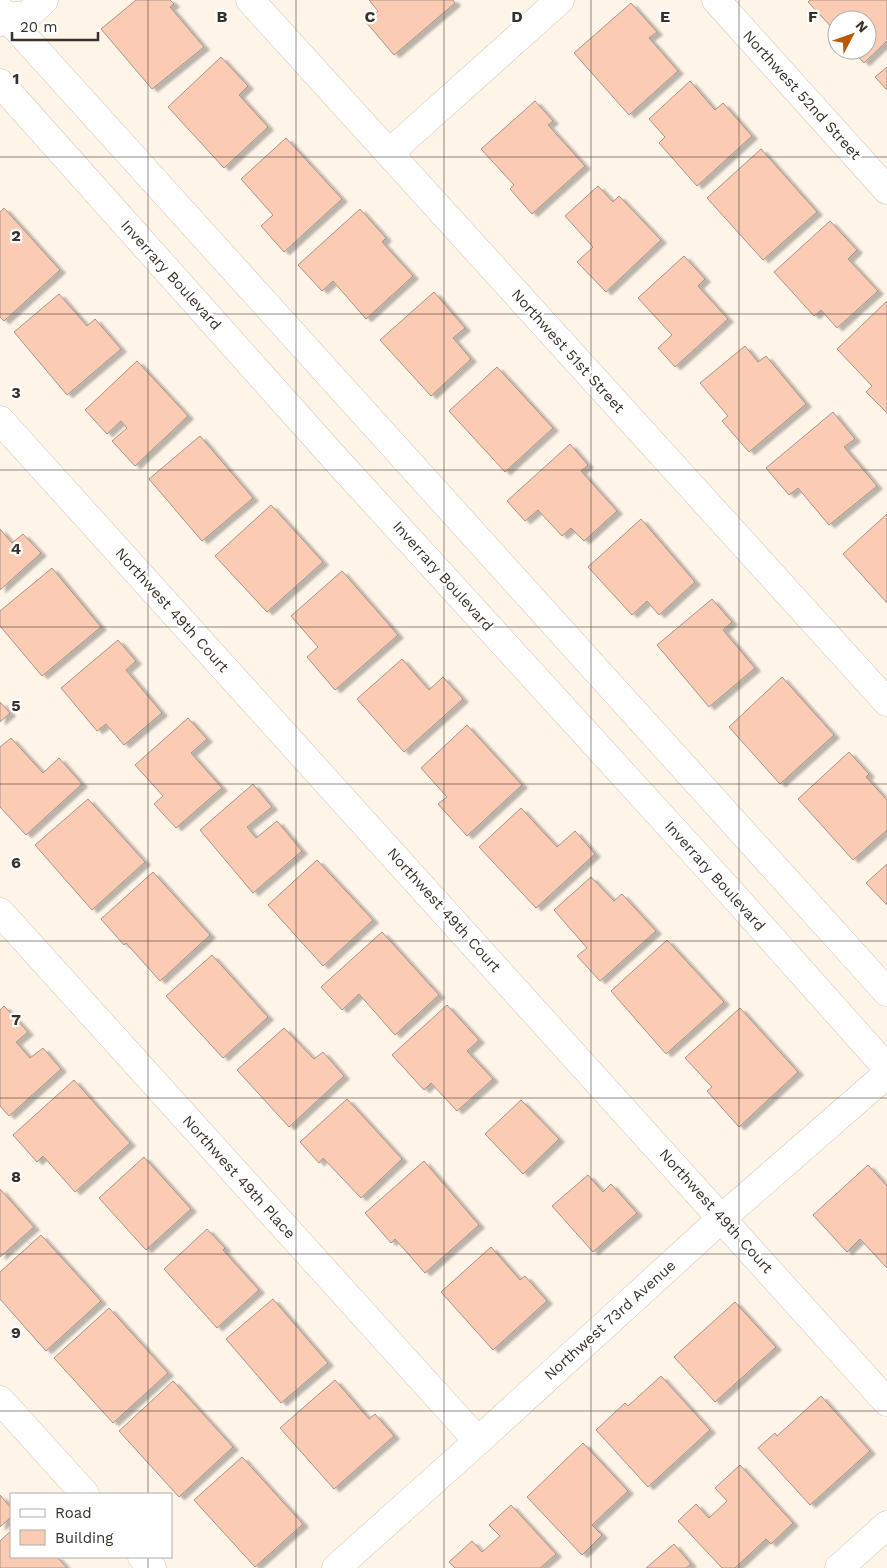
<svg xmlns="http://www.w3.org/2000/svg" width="887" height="1568" viewBox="0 0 887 1568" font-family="'Work Sans',sans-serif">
  <defs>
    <filter id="shadow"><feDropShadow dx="5.5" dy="3" stdDeviation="1" flood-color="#0004"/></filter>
  </defs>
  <rect width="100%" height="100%" fill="#fef4e8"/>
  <g fill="#fccbb3" stroke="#a99388" filter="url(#shadow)">
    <path d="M136,0H170L174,4L170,7L204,47L152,89L101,29Z"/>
    <path d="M369,0H453L455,3L394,55L366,22L378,11Z"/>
    <path d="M810,0H887V41L864,63L852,50H867V20H837V33L808,2Z"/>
    <path d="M631,3L657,32L649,38L678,71L629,115L574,53Z"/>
    <path d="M221,57L248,86L239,95L268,127L224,168L168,107Z"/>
    <path d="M887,67V90L875,77Z"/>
    <path d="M690,81L715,110L723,103L752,136L697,186L659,143L665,137L649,119Z"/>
    <path d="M535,101L553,121L548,125L585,166L532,214L510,189L514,185L481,149Z"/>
    <path d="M286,138L342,199L284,252L261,226L273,215L241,179Z"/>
    <path d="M761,149L817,212L763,260L707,198Z"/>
    <path d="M598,186L613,202L619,196L661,240L606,292L577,262L593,247L565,216Z"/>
    <path d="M4,208L60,270L4,321L0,317V212Z"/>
    <path d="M360,209L386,238L382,242L413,276L366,319L333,281L322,291L298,265Z"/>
    <path d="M830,221L857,250L848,259L878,291L837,328L821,310L814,316L774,272Z"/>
    <path d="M684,256L705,279L698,286L728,319L675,367L658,348L672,335L638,298Z"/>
    <path d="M434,292L465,328L453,338L471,359L431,396L380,340Z"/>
    <path d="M59,294L87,326L95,319L121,349L67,395L14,332Z"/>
    <path d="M887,301V413L866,392L872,386L837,349Z"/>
    <path d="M745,346L758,362L766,356L806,404L749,452L722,421L728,416L700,383Z"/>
    <path d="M137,361L188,416L135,466L112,441L127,428L121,421L107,434L85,410Z"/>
    <path d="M497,367L553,428L505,472L449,411Z"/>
    <path d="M833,412L855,439L844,447L877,486L829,525L798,488L789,495L766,468Z"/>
    <path d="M200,436L253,498L202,541L149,479Z"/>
    <path d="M570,444L588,465L581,471L617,511L584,541L571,528L562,536L538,510L525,521L507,501Z"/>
    <path d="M271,505L323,562L267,612L215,556Z"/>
    <path d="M887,514V603L843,554Z"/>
    <path d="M641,519L695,582L659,615L647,601L632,615L588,567Z"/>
    <path d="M0,529L12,543L23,534L41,553L0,590Z"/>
    <path d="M52,568L101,627L42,676L0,626V611Z"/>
    <path d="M342,571L398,635L335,690L307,657L318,647L291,616Z"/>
    <path d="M712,599L732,622L723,630L755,668L709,707L657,645Z"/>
    <path d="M118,640L136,661L126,670L162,713L124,745L106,724L97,731L61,688Z"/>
    <path d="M402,659L429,690L443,677L463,699L404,752L357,699Z"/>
    <path d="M782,677L834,735L780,784L729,727Z"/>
    <path d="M0,702L10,713L0,722Z"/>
    <path d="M188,718L207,739L191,753L222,788L176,828L154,804L163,796L135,765Z"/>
    <path d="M467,725L522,785L467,836L438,804L447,797L421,768Z"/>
    <path d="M11,738L43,773L59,758L82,784L26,835L0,807V747Z"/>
    <path d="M849,752L869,774L866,777L887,800V830L853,860L798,799Z"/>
    <path d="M253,784L272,807L247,827L256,838L277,821L302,851L253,893L200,830Z"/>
    <path d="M88,799L145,862L92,910L35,845Z"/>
    <path d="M521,808L557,847L575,831L595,854L536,908L479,847Z"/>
    <path d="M317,860L373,920L323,966L268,905Z"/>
    <path d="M887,864V905L866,883Z"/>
    <path d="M153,872L210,935L160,981L126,943L124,945L101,919Z"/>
    <path d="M591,877L614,901L622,894L656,931L600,981L577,956L587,948L554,910Z"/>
    <path d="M382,932L439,995L395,1035L359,994L342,1010L321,987Z"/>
    <path d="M667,940L724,1002L666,1054L611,991Z"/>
    <path d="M212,955L268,1017L223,1058L166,996Z"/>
    <path d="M447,1005L479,1040L467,1051L493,1079L457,1111L431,1083L424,1090L392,1055Z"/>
    <path d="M4,1006L28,1032L16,1042L30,1058L43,1048L61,1069L9,1116L0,1106V1010Z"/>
    <path d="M740,1008L798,1072L739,1127L707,1091L712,1087L685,1058Z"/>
    <path d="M284,1028L314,1059L323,1052L344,1076L289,1127L237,1070Z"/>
    <path d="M74,1080L130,1143L75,1192L43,1156L37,1162L13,1135Z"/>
    <path d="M347,1099L402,1159L361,1198L323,1158L319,1163L300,1142Z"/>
    <path d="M521,1100L559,1139L523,1174L485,1134Z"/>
    <path d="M144,1157L191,1209L146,1250L99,1198Z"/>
    <path d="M424,1161L479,1225L425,1273L395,1239L391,1243L365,1213Z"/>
    <path d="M868,1165L887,1186V1268L860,1239L847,1252L813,1215Z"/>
    <path d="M588,1175L603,1192L611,1184L637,1213L593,1252L552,1206Z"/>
    <path d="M0,1189L34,1227L0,1257Z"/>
    <path d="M207,1229L225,1248L223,1250L259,1290L217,1328L164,1269Z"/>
    <path d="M41,1235L101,1301L46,1351L0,1299V1272Z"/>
    <path d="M491,1247L520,1280L525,1276L547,1301L493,1350L441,1292Z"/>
    <path d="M273,1299L328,1363L281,1403L226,1339Z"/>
    <path d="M735,1302L776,1347L715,1402L674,1357Z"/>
    <path d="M109,1308L168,1373L113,1423L54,1358Z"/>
    <path d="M661,1376L710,1430L648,1487L596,1430L625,1403L628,1406Z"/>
    <path d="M335,1380L369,1419L375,1414L394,1436L334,1489L280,1428Z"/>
    <path d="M173,1381L233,1447L179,1497L119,1431Z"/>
    <path d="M821,1396L870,1451L810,1505L758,1448L775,1433L777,1436Z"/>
    <path d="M583,1443L628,1491L592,1525L602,1535L582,1555L527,1497Z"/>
    <path d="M242,1457L303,1524L255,1567L194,1500Z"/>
    <path d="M740,1465L793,1523L771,1544L766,1539L735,1568H722L678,1521L696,1504L709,1518L727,1501L715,1488Z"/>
    <path d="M0,1495L11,1508V1517L0,1527Z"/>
    <path d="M511,1505L556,1554L540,1568H455L449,1562L472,1541L482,1552L500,1536L489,1525Z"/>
    <path d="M11,1531V1557H57L67,1568H0V1541Z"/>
    <path d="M674,1544L691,1564L686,1568H646Z"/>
  </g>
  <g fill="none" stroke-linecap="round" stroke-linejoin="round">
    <defs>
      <g id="street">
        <path d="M250,0L887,702"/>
        <path d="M716,0L887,190"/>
        <path d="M0,22L6,17L28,15L44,0"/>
        <path d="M389,153L560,0"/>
        <path d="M0,420L887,1402"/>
        <path d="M0,912L478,1441"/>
        <path d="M0,1400L85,1494"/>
        <path d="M142,1557L152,1568"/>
        <path d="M336,1568L478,1441L722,1218L887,1074"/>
        <path d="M839,1568L887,1525"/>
      </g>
      <g id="secondary">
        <path d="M0,10L887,992"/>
        <path d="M0,83L331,454L733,895L887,1068"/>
      </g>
    </defs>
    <use href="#street" stroke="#d4c4b1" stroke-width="29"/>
    <use href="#secondary" stroke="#d4c4b1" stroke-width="29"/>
    <use href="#street" stroke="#fff" stroke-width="28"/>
    <use href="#secondary" stroke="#fff" stroke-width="28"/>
  </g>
  <path fill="none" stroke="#38322a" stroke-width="1" stroke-opacity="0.55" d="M148,0V1494M296,0V1568M444,0V1568M591,0V1568M739,0V1568M0,157H887M0,314H887M0,470H887M0,627H887M0,784H887M0,941H887M0,1098H887M0,1254H887M0,1411H887M148,1557V1568"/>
  <g text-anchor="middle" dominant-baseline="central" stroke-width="4.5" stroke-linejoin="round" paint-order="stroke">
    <g font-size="15" fill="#38322a" stroke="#fff">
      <text transform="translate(802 95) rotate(48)">Northwest 52nd Street</text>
      <text transform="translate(171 275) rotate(48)">Inverrary Boulevard</text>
      <text transform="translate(568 351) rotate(48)">Northwest 51st Street</text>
      <text transform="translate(443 576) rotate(48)">Inverrary Boulevard</text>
      <text transform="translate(172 610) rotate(48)">Northwest 49th Court</text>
      <text transform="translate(715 876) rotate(48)">Inverrary Boulevard</text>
      <text transform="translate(444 910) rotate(48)">Northwest 49th Court</text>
      <text transform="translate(239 1177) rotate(48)">Northwest 49th Place</text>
      <text transform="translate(716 1211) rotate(48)">Northwest 49th Court</text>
      <text transform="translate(610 1320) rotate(-42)">Northwest 73rd Avenue</text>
    </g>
  </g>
  <g font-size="16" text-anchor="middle" font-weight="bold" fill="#38322a" stroke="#fff" stroke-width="4.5" stroke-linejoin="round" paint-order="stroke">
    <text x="222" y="22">B</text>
    <text x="370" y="22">C</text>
    <text x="517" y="22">D</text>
    <text x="665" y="22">E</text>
    <text x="813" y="22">F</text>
    <text x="16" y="84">1</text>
    <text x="16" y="241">2</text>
    <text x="16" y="398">3</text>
    <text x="16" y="554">4</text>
    <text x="16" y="711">5</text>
    <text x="16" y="868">6</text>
    <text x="16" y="1025">7</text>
    <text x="16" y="1182">8</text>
    <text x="16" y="1338">9</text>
  </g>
  <rect x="10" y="1493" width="162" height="65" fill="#ffffff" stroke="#afadaa"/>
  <rect x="20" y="1509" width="25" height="8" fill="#ffffff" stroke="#afadaa"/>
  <text x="55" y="1518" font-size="15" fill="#38322a">Road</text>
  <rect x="20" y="1530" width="25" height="15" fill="#fccbb3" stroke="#afadaa"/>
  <text x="55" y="1543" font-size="15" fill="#38322a">Building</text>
  <g transform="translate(852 35) rotate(49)"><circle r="24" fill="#ffffff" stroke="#afadaa"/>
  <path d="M0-4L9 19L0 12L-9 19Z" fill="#b85a0a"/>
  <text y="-8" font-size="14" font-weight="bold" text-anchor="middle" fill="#38322a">N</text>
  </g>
  <path d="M12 32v8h86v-8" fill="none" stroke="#38322a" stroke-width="2.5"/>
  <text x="20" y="32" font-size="15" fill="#38322a" stroke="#ffffff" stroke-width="4" paint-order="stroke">20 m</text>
</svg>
